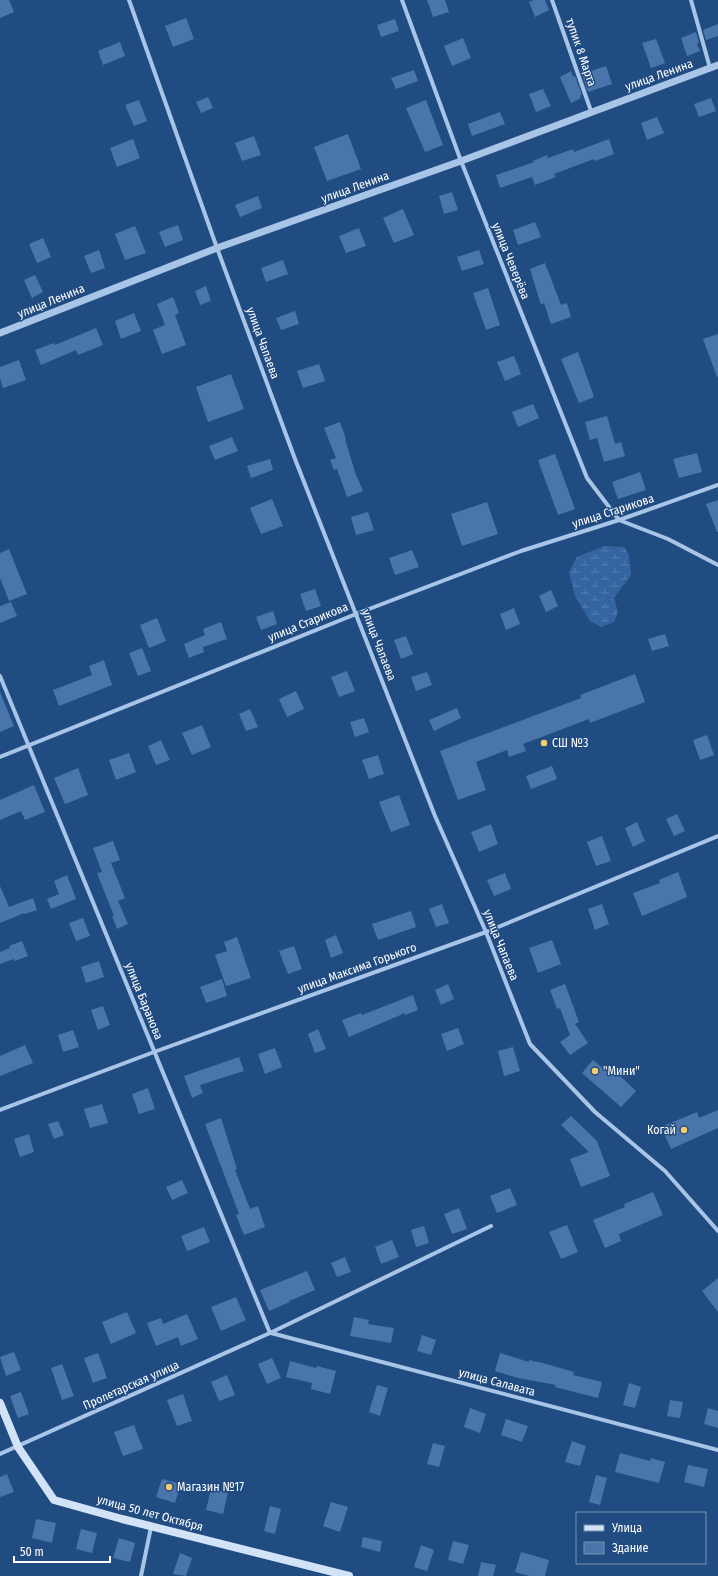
<svg xmlns="http://www.w3.org/2000/svg" width="718" height="1576" viewBox="0 0 718 1576" font-family="'Fira Sans Condensed',sans-serif">
  <defs>
    <pattern id="wetland-marsh" width="20" height="14" patternUnits="userSpaceOnUse"><rect width="20" height="14" fill="#3565a0"/><path d="M1 5h8M5 5V1M11 12h8M15 12V8" fill="none" stroke="#537cae"/></pattern>
  </defs>
  <rect width="100%" height="100%" fill="#214c82"/>
  <path fill="url(#wetland-marsh)" d="M604,546L624,547L629,555L631,575L614,598L618,612L614,622L601,627L590,621L575,596L569,572L577,557Z"/>
  <g fill="#4975ab">
    <path d="M0,0H9L14,12L0,18Z"/>
    <path d="M427,0H445L449,12L433,17Z"/>
    <path d="M534,0H545L549,10L535,17L529,2Z"/>
    <path d="M186,18L194,39L173,47L165,26Z"/>
    <path d="M395,19L399,31L381,37L377,25Z"/>
    <path d="M718,24V36L706,40L703,30Z"/>
    <path d="M696,32L699,43L697,44L700,51L687,56L681,38Z"/>
    <path d="M463,38L471,58L452,66L444,46Z"/>
    <path d="M656,39L665,63L651,68L642,43Z"/>
    <path d="M120,42L125,56L103,65L98,51Z"/>
    <path d="M606,66L612,84L588,92L582,74Z"/>
    <path d="M414,70L418,81L396,89L391,78Z"/>
    <path d="M571,71L573,77L575,76L582,95H580L581,98L571,103L560,77Z"/>
    <path d="M543,89L551,106L536,112L529,94Z"/>
    <path d="M208,97L213,108L201,113L196,102Z"/>
    <path d="M711,98L716,111L699,117L694,104Z"/>
    <path d="M139,100L147,121L134,126L125,105Z"/>
    <path d="M426,100L443,145L425,152L406,108Z"/>
    <path d="M500,112L505,124L472,136L468,124Z"/>
    <path d="M657,117L664,133L647,140L641,123Z"/>
    <path d="M348,134L361,169L327,181L314,147Z"/>
    <path d="M254,136L261,155L242,161L235,143Z"/>
    <path d="M133,139L140,158L117,167L110,148Z"/>
    <path d="M609,139L614,154L595,161L594,159L554,174L556,177L535,185L532,177L500,188L496,175L534,162L533,161L547,155L548,158L573,149L574,152Z"/>
    <path d="M452,192L458,210L444,214L439,196Z"/>
    <path d="M258,196L262,208L240,217L235,205Z"/>
    <path d="M403,209L414,235L394,243L383,218Z"/>
    <path d="M535,222L541,237L518,245L513,230Z"/>
    <path d="M178,225L183,240L165,247L159,232Z"/>
    <path d="M135,226L146,253L125,260L115,234Z"/>
    <path d="M359,228L366,246L346,253L339,236Z"/>
    <path d="M43,238L51,257L37,263L29,244Z"/>
    <path d="M99,250L105,268L91,273L84,256Z"/>
    <path d="M479,250L484,264L462,271L457,257Z"/>
    <path d="M283,260L288,274L266,282L261,268Z"/>
    <path d="M545,263L561,305L567,303L571,317L551,324L544,303L541,305L530,269Z"/>
    <path d="M35,275L43,292L32,298L24,280Z"/>
    <path d="M206,286L211,301L200,305L195,291Z"/>
    <path d="M488,288L500,325L486,330L473,293Z"/>
    <path d="M173,297L179,313L175,315L186,345L162,354L153,330L165,325L157,304Z"/>
    <path d="M295,311L299,324L281,330L276,318Z"/>
    <path d="M134,313L141,331L121,339L115,321Z"/>
    <path d="M96,328L103,345L78,355L76,350L41,365L35,350L54,343L55,345Z"/>
    <path d="M718,334V376L717,377L703,339Z"/>
    <path d="M578,352L594,397L579,403L561,359Z"/>
    <path d="M514,356L521,374L505,381L497,362Z"/>
    <path d="M19,360L26,380L3,388L0,378V367Z"/>
    <path d="M319,364L325,381L303,388L297,371Z"/>
    <path d="M231,374L244,409L208,422L196,387Z"/>
    <path d="M533,404L539,418L518,427L512,412Z"/>
    <path d="M607,416L615,444L621,442L625,456L604,462L597,438L590,440L585,422Z"/>
    <path d="M340,422L346,439H345L355,472L363,491L347,497L337,469L334,470L330,460L336,458L324,428Z"/>
    <path d="M232,437L238,451L215,460L209,446Z"/>
    <path d="M697,453L702,472L679,478L673,459Z"/>
    <path d="M555,454L575,509L558,515L538,460Z"/>
    <path d="M270,459L273,470L251,478L247,466Z"/>
    <path d="M640,472L646,490L618,499L612,482Z"/>
    <path d="M272,499L283,526L261,534L250,508Z"/>
    <path d="M718,500V532H717L706,504Z"/>
    <path d="M487,502L498,534L462,546L451,514Z"/>
    <path d="M368,512L374,530L356,535L351,517Z"/>
    <path d="M9,549L27,594L9,601L0,578V553Z"/>
    <path d="M412,550L419,567L395,575L389,558Z"/>
    <path d="M315,589L321,606L306,611L300,594Z"/>
    <path d="M551,590L558,606L546,612L539,596Z"/>
    <path d="M11,602L17,616L0,623V606Z"/>
    <path d="M514,608L520,624L506,630L500,614Z"/>
    <path d="M273,611L277,624L261,630L256,617Z"/>
    <path d="M157,618L166,641L149,648L140,625Z"/>
    <path d="M221,622L227,639L203,647L204,652L189,658L184,644L205,635L203,629Z"/>
    <path d="M665,634L669,646L652,651L648,639Z"/>
    <path d="M406,636L413,654L401,659L394,640Z"/>
    <path d="M142,648L151,671L138,676L129,653Z"/>
    <path d="M104,660L112,685L59,706L53,690L92,675L89,666Z"/>
    <path d="M347,671L355,691L339,697L331,677Z"/>
    <path d="M427,672L432,685L416,691L411,677Z"/>
    <path d="M635,674L645,702L590,723L589,719L523,744L526,751L509,757L507,750L476,762L486,790L458,800L440,751L581,698L580,695Z"/>
    <path d="M296,691L304,709L287,717L279,699Z"/>
    <path d="M0,692L14,726L0,732Z"/>
    <path d="M457,708L461,718L434,731L429,720Z"/>
    <path d="M250,709L258,727L246,731L239,714Z"/>
    <path d="M364,718L369,732L355,737L350,722Z"/>
    <path d="M202,725L211,747L192,755L182,733Z"/>
    <path d="M707,735L714,755L700,760L693,740Z"/>
    <path d="M161,740L170,760L156,765L148,746Z"/>
    <path d="M129,753L136,772L116,780L109,760Z"/>
    <path d="M378,755L384,774L369,779L362,760Z"/>
    <path d="M552,766L557,779L531,789L526,776Z"/>
    <path d="M78,768L88,795L65,804L54,778Z"/>
    <path d="M34,785L45,812L25,820L21,811L0,820V800Z"/>
    <path d="M399,795L410,825L391,832L379,802Z"/>
    <path d="M677,814L685,831L674,836L666,819Z"/>
    <path d="M637,822L645,841L633,847L625,828Z"/>
    <path d="M491,824L498,844L479,852L471,832Z"/>
    <path d="M602,836L611,861L596,866L587,842Z"/>
    <path d="M113,841L120,860L111,863L125,898L118,901L128,924L117,929L112,916H114L97,873L102,872L93,848Z"/>
    <path d="M678,872L687,897L642,916L633,893L660,883L659,880Z"/>
    <path d="M505,873L511,889L494,896L487,880Z"/>
    <path d="M67,875L76,899L51,909L47,899L59,894L54,881Z"/>
    <path d="M0,886L9,907L33,898L37,910L25,914L24,913L0,923Z"/>
    <path d="M442,904L449,923L436,927L429,909Z"/>
    <path d="M602,904L609,924L595,930L588,909Z"/>
    <path d="M411,911L416,927L378,940L372,924Z"/>
    <path d="M83,918L90,936L76,941L69,923Z"/>
    <path d="M336,935L343,953L331,958L325,940Z"/>
    <path d="M237,937L251,978L226,986L215,955L227,951L224,942Z"/>
    <path d="M552,940L561,964L538,973L529,948Z"/>
    <path d="M22,941L28,956L15,961L14,959L0,964V952L10,948L9,946Z"/>
    <path d="M294,946L302,969L288,974L279,951Z"/>
    <path d="M99,961L104,977L86,983L81,967Z"/>
    <path d="M222,979L227,996L206,1003L200,987Z"/>
    <path d="M448,984L454,999L441,1005L435,990Z"/>
    <path d="M565,984L579,1022L575,1024L588,1043L570,1055L560,1042L570,1035L560,1008L557,1009L550,990Z"/>
    <path d="M413,995L418,1010L405,1015V1013L349,1037L342,1020L361,1013L362,1015Z"/>
    <path d="M103,1006L110,1025L98,1030L91,1010Z"/>
    <path d="M458,1028L464,1044L447,1051L441,1034Z"/>
    <path d="M318,1029L326,1049L315,1053L308,1034Z"/>
    <path d="M73,1030L79,1047L63,1052L58,1035Z"/>
    <path d="M25,1045L33,1063L0,1076V1056Z"/>
    <path d="M513,1047L520,1071L504,1076L498,1051Z"/>
    <path d="M275,1048L282,1067L265,1074L258,1054Z"/>
    <path d="M239,1057L244,1071L200,1085L203,1093L192,1098L184,1076Z"/>
    <path d="M593,1060L611,1075L615,1071L636,1091L621,1107L582,1073Z"/>
    <path d="M148,1088L155,1109L139,1114L132,1094Z"/>
    <path d="M102,1104L108,1123L90,1128L84,1109Z"/>
    <path d="M718,1110V1128L671,1149L661,1127L697,1112L699,1118Z"/>
    <path d="M571,1116L597,1141L610,1176L581,1187L570,1159L589,1152L561,1125Z"/>
    <path d="M221,1118L237,1169L235,1170L250,1209L258,1206L265,1227L244,1235L236,1215L239,1214L205,1124Z"/>
    <path d="M58,1121L64,1135L54,1139L48,1124Z"/>
    <path d="M29,1134L34,1152L20,1157L14,1139Z"/>
    <path d="M182,1180L188,1193L172,1200L166,1187Z"/>
    <path d="M510,1188L517,1205L497,1213L490,1196Z"/>
    <path d="M653,1192L663,1215L619,1234L621,1241L605,1248L593,1220L625,1207L624,1204Z"/>
    <path d="M459,1208L467,1229L452,1234L444,1214Z"/>
    <path d="M567,1225L578,1252L561,1259L549,1232Z"/>
    <path d="M424,1226L429,1243L416,1247L411,1230Z"/>
    <path d="M204,1227L210,1242L187,1251L181,1236Z"/>
    <path d="M392,1240L399,1257L381,1264L375,1247Z"/>
    <path d="M345,1257L351,1272L337,1277L331,1263Z"/>
    <path d="M307,1271L315,1290L289,1301L290,1302L269,1311L260,1290Z"/>
    <path d="M718,1278V1312L702,1291Z"/>
    <path d="M236,1297L246,1320L221,1331L211,1307Z"/>
    <path d="M127,1312L136,1333L111,1344L102,1322Z"/>
    <path d="M187,1314L198,1339L181,1346L178,1337L156,1346L147,1323L161,1318L163,1324Z"/>
    <path d="M354,1317L369,1320L368,1324L394,1328L391,1343L350,1336Z"/>
    <path d="M422,1335L436,1340L431,1355L417,1351Z"/>
    <path d="M14,1352L21,1370L6,1376L0,1357Z"/>
    <path d="M98,1353L107,1378L93,1383L84,1358Z"/>
    <path d="M500,1353L529,1362V1360L543,1363L574,1372L573,1375L602,1382L598,1398L555,1387L556,1385L518,1378L495,1371Z"/>
    <path d="M272,1358L281,1378L267,1384L258,1364Z"/>
    <path d="M290,1361L316,1368L317,1366L336,1371L330,1394L311,1389L312,1383L286,1377Z"/>
    <path d="M62,1364L74,1396L62,1400L51,1368Z"/>
    <path d="M227,1375L235,1395L219,1401L211,1382Z"/>
    <path d="M629,1383L641,1387L635,1408L623,1405Z"/>
    <path d="M377,1385L388,1388L380,1416L369,1412Z"/>
    <path d="M21,1392L29,1414L18,1418L10,1396Z"/>
    <path d="M183,1394L192,1421L177,1426L167,1400Z"/>
    <path d="M670,1400L683,1402L680,1418L667,1416Z"/>
    <path d="M470,1408L486,1414L480,1433L464,1427Z"/>
    <path d="M708,1408L718,1411V1428L704,1424Z"/>
    <path d="M506,1419L528,1426L522,1442L501,1435Z"/>
    <path d="M134,1425L143,1449L123,1456L114,1432Z"/>
    <path d="M572,1441L586,1446L580,1466L565,1462Z"/>
    <path d="M433,1443L445,1446L439,1467L427,1464Z"/>
    <path d="M620,1453L650,1461L651,1458L665,1462L659,1483L615,1472Z"/>
    <path d="M688,1465L708,1469L704,1487L684,1482Z"/>
    <path d="M7,1474L14,1492L0,1497V1477Z"/>
    <path d="M596,1475L607,1478L600,1505L589,1502Z"/>
    <path d="M162,1479L181,1484L175,1503L156,1497Z"/>
    <path d="M211,1489L228,1493L223,1514L206,1510Z"/>
    <path d="M331,1502L348,1507L340,1532L323,1526Z"/>
    <path d="M270,1506L281,1509L275,1534L264,1531Z"/>
    <path d="M36,1519L56,1523L52,1543L32,1538Z"/>
    <path d="M81,1529L97,1533L92,1553L76,1549Z"/>
    <path d="M363,1537L382,1541L380,1552L361,1547Z"/>
    <path d="M119,1538L135,1543L130,1562L113,1558Z"/>
    <path d="M453,1541L469,1545L463,1564L448,1560Z"/>
    <path d="M421,1545L434,1550L427,1571L414,1567Z"/>
    <path d="M521,1552L549,1560L545,1576H529L515,1572Z"/>
    <path d="M180,1553L192,1558L186,1576L173,1574Z"/>
    <path d="M481,1562L496,1565L493,1576H478Z"/>
  </g>
  <g fill="none" stroke-linecap="round" stroke-linejoin="round">
    <g stroke="#a8c5e8" stroke-width="4">
      <path d="M129,0L217,248L295,459L435,816L486,932L530,1044L595,1112L665,1171L718,1231"/>
      <path d="M402,0L461,161L587,478L619,520L668,539L718,565"/>
      <path d="M552,0L591,111"/>
      <path d="M691,0L710,68"/>
      <path d="M0,676L270,1333"/>
      <path d="M0,757L356,614L521,551L619,520L718,485"/>
      <path d="M0,1110L154,1052L486,932L718,836"/>
      <path d="M271,1333L718,1450"/>
      <path d="M0,1454L270,1333L491,1226"/>
      <path d="M141,1576L151,1527"/>
    </g>
    <path stroke="#a8c5e8" stroke-width="7" d="M0,333L217,248L461,161L718,65"/>
    <path stroke="#d2e2f7" stroke-width="8" d="M0,1403L18,1447L54,1500L122,1519L349,1576"/>
  </g>
  <g fill="#f5cc69" stroke="#214c82" stroke-width="1.5">
    <circle cx="544" cy="743" r="4"/>
    <circle cx="595" cy="1071" r="4"/>
    <circle cx="684" cy="1130" r="4"/>
    <circle cx="169" cy="1487" r="4"/>
  </g>
  <g text-anchor="middle" dominant-baseline="central" stroke-width="3" stroke-linejoin="round" paint-order="stroke">
    <g font-size="12" fill="#fff" stroke="#214c82">
      <text transform="translate(581 52) rotate(71)">тупик 8 Марта</text>
      <text transform="translate(659 75) rotate(-20)">улица Ленина</text>
      <text transform="translate(355 187) rotate(-20)">улица Ленина</text>
      <text transform="translate(511 261) rotate(68)">улица Чеверёва</text>
      <text transform="translate(51 301) rotate(-22)">улица Ленина</text>
      <text transform="translate(263 343) rotate(70)">улица Чапаева</text>
      <text transform="translate(613 511) rotate(-18)">улица Старикова</text>
      <text transform="translate(308 622) rotate(-22)">улица Старикова</text>
      <text transform="translate(379 645) rotate(69)">улица Чапаева</text>
      <text transform="translate(501 945) rotate(68)">улица Чапаева</text>
      <text transform="translate(357 968) rotate(-20)">улица Максима Горького</text>
      <text transform="translate(144 1001) rotate(68)">улица Баранова</text>
      <text transform="translate(497 1382) rotate(15)">улица Салавата</text>
      <text transform="translate(131 1385) rotate(-24)">Пролетарская улица</text>
      <text transform="translate(150 1513) rotate(15)">улица 50 лет Октября</text>
    </g>
    <g font-size="12" fill="#fff" stroke="#214c82" text-anchor="start">
      <text x="552" y="743">СШ №3</text>
      <text x="603" y="1071">"Мини"</text>
      <text x="676" y="1130" text-anchor="end">Когай</text>
      <text x="177" y="1487">Магазин №17</text>
    </g>
  </g>
  <rect x="576" y="1512" width="130" height="52" fill="#214c82" stroke="#7a94b4"/>
  <rect x="584" y="1525" width="20" height="6" fill="#d2e2f7" stroke="#7a94b4"/>
  <text x="612" y="1532" font-size="12" fill="#ffffff">Улица</text>
  <rect x="584" y="1542" width="20" height="12" fill="#4975ab" stroke="#7a94b4"/>
  <text x="612" y="1552" font-size="12" fill="#ffffff">Здание</text>
  <path d="M14 1556v6h96v-6" fill="none" stroke="#ffffff" stroke-width="2"/>
  <text x="20" y="1556" font-size="12" fill="#ffffff" stroke="#214c82" stroke-width="3" paint-order="stroke">50 m</text>
</svg>
